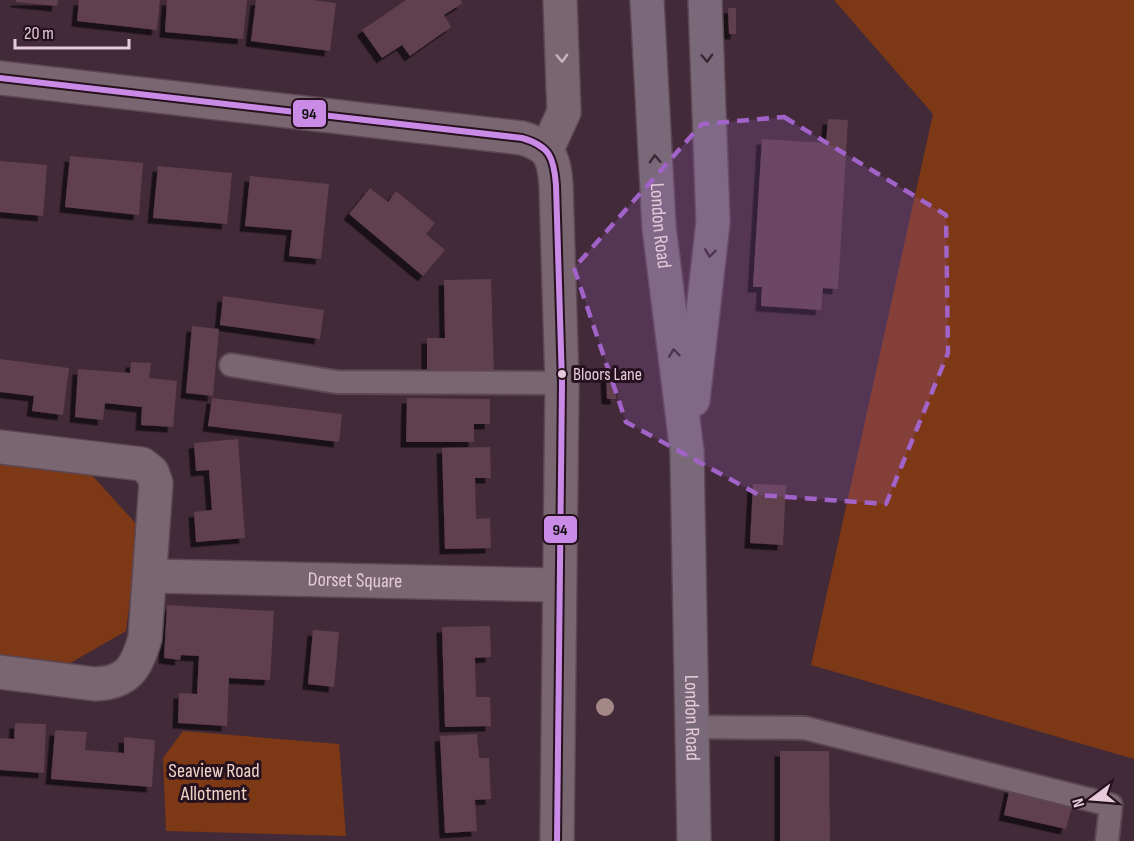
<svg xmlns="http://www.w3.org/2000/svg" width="1134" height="841" viewBox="0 0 1134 841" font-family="'Sofia Sans Condensed',sans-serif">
  <defs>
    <filter id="shadow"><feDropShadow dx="-5.5" dy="5.5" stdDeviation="0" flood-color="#0009"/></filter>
  </defs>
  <rect width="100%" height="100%" fill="#422a38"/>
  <g fill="#7d3815">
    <path d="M834,0H1134V759L811,665L933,114Z"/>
    <path d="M0,463L89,472L139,527L126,631L65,666L0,658Z"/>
    <path d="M183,731L339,744L346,836L166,831L163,758Z"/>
  </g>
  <g fill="#613f4d" filter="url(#shadow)">
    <path d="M16,0H58L57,6L16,2Z"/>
    <path d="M79,0H160L157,30L77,21Z"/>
    <path d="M167,0H247L243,39L165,32Z"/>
    <path d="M256,0H312L336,3L330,51L251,41Z"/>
    <path d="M406,0H460L463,3L444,15L451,27L410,56L402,45L382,58L362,30Z"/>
    <path d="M728,8H736V34H729Z"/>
    <path d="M828,119L848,120L838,289L823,288L821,310L761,306L762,287H753L762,139L826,143Z"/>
    <path d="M70,156L143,163L139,215L65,207Z"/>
    <path d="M0,161L47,165L43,216L0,212Z"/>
    <path d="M158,166L232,173L227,224L153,218Z"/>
    <path d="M250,176L329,184L321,259L289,256L292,230L245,226Z"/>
    <path d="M370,188L388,202L396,191L435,223L426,234L445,250L423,276L349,214Z"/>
    <path d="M491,279L494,374L427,375V338H445L444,280Z"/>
    <path d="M223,296L324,310L320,339L220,325Z"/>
    <path d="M192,326L219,329L213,396L186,393Z"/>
    <path d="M0,359L69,368L63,415L32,411L34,396L0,392Z"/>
    <path d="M131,362L151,363L149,378L177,381L173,427L141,425L142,407L105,403L103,420L75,417L78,369L130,373Z"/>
    <path d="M606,374H615L616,399H607Z"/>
    <path d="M212,398L342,414L339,442L208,426Z"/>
    <path d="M407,398L490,399V424H474V442H406Z"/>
    <path d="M238,439L245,538L196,542L194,512L212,510L209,470L196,471L194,443Z"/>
    <path d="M490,447L491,478H475L476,519L490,518L491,548L445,549L442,448Z"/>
    <path d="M753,484L786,485L783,545L750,543Z"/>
    <path d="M167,605L274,611L270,680L229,678L227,726L178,723L179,693L197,694L199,656L181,655L180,660L164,658Z"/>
    <path d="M490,626L491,657L475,658L476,697H490L491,726L445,727L442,627Z"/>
    <path d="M313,630L339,632L334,687L308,684Z"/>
    <path d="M15,723L46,724L44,773L0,770V738L14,739Z"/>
    <path d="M55,730L87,732L85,750L124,753V737L155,740L152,787L51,779Z"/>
    <path d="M477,734L479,758H489L491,799L475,800L477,831L445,833L440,736Z"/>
    <path d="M780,751H829L830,841H780Z"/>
    <path d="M1010,787L1073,802L1066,829L1004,815Z"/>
  </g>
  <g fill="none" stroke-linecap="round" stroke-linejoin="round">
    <defs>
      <g id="service">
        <path d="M231,365L337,382L562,383"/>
        <path d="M693,727L805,728L1111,805L1107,841"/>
      </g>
      <g id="minor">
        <path d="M0,78L522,138C550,146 554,158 556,185L562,383L557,841"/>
        <path d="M547,149L564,112L560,0"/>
        <path d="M0,447L142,464L152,472L156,483L145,638C137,667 128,683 95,684L0,672"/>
        <path id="s1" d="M151,576L558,585"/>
      </g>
      <g id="primary">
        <path id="s2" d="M647,0L659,227L687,452L694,841"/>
        <path d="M693,400L713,222L705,0"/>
      </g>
    </defs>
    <use href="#service" stroke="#5c4753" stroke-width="26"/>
    <use href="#minor" stroke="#5c4753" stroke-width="36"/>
    <use href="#primary" stroke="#5c4753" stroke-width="36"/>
    <use href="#service" stroke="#7a6671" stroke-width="22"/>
    <use href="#minor" stroke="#7a6671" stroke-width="33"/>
    <use href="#primary" stroke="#7a6979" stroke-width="33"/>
    <defs>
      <path id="bus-1" d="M0,78L522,138C550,146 554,158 556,185L562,383L557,841"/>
    </defs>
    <use href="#bus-1" stroke="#26121e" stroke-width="10"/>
    <use href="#bus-1" stroke="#ca8be6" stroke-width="6"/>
  </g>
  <circle fill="#a38887" cx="605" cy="707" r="9"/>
  <defs><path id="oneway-chevron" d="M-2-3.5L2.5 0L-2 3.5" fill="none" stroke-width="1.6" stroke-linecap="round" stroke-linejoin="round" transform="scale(1.5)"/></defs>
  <use stroke="#ccb1bf" href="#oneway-chevron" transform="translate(562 58) rotate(88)"/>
  <g stroke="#3b2835">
    <use href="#oneway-chevron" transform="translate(707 58) rotate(88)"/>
    <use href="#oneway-chevron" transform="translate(655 159) rotate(-93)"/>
    <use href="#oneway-chevron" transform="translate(710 253) rotate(97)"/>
    <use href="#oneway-chevron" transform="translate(674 353) rotate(-97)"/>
  </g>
  <path fill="#a163c8" fill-opacity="0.2" stroke="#a163c8" stroke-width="4.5" stroke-dasharray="12 8" stroke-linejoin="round" d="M784,117L946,215L948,353L886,504L759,495L626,422L574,268L702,124Z"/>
  <circle fill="#e7cad9" stroke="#26121e" stroke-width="2" cx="562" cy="374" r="5"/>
  <g text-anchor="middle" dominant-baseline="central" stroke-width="6" stroke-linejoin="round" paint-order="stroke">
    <g font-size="18" fill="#e7cad9" stroke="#26121e" text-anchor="start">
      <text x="573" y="374">Bloors Lane</text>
    </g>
    <g font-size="20" fill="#e7cad9" stroke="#26121e">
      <text stroke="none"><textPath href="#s2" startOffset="226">London Road</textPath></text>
      <text stroke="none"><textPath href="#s1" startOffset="204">Dorset Square</textPath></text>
      <text stroke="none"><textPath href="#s2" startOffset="720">London Road</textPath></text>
    </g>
    <g font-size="20" fill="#f2d5c8" stroke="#26121e">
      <text x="214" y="771">Seaview Road<tspan x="214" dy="23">Allotment</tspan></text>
    </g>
  </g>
  <g stroke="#26121e" stroke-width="2">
    <rect x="292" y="99" width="35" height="29" rx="6" fill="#ca8be6"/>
    <rect x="543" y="515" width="35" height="29" rx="6" fill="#ca8be6"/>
  </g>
  <g font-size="16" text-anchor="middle" font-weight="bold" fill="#111">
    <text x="309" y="119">94</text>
    <text x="560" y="535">94</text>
  </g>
  <g transform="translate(1092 799) rotate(254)" stroke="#26121e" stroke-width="4.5" paint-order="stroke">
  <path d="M0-4.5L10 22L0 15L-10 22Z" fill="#e7cad9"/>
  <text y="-9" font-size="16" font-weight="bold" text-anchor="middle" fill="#e7cad9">N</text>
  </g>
  <path d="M15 39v9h114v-9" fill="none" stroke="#e7cad9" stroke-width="3"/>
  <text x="24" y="39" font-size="18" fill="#e7cad9" stroke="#26121e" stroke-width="4.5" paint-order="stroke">20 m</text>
</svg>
